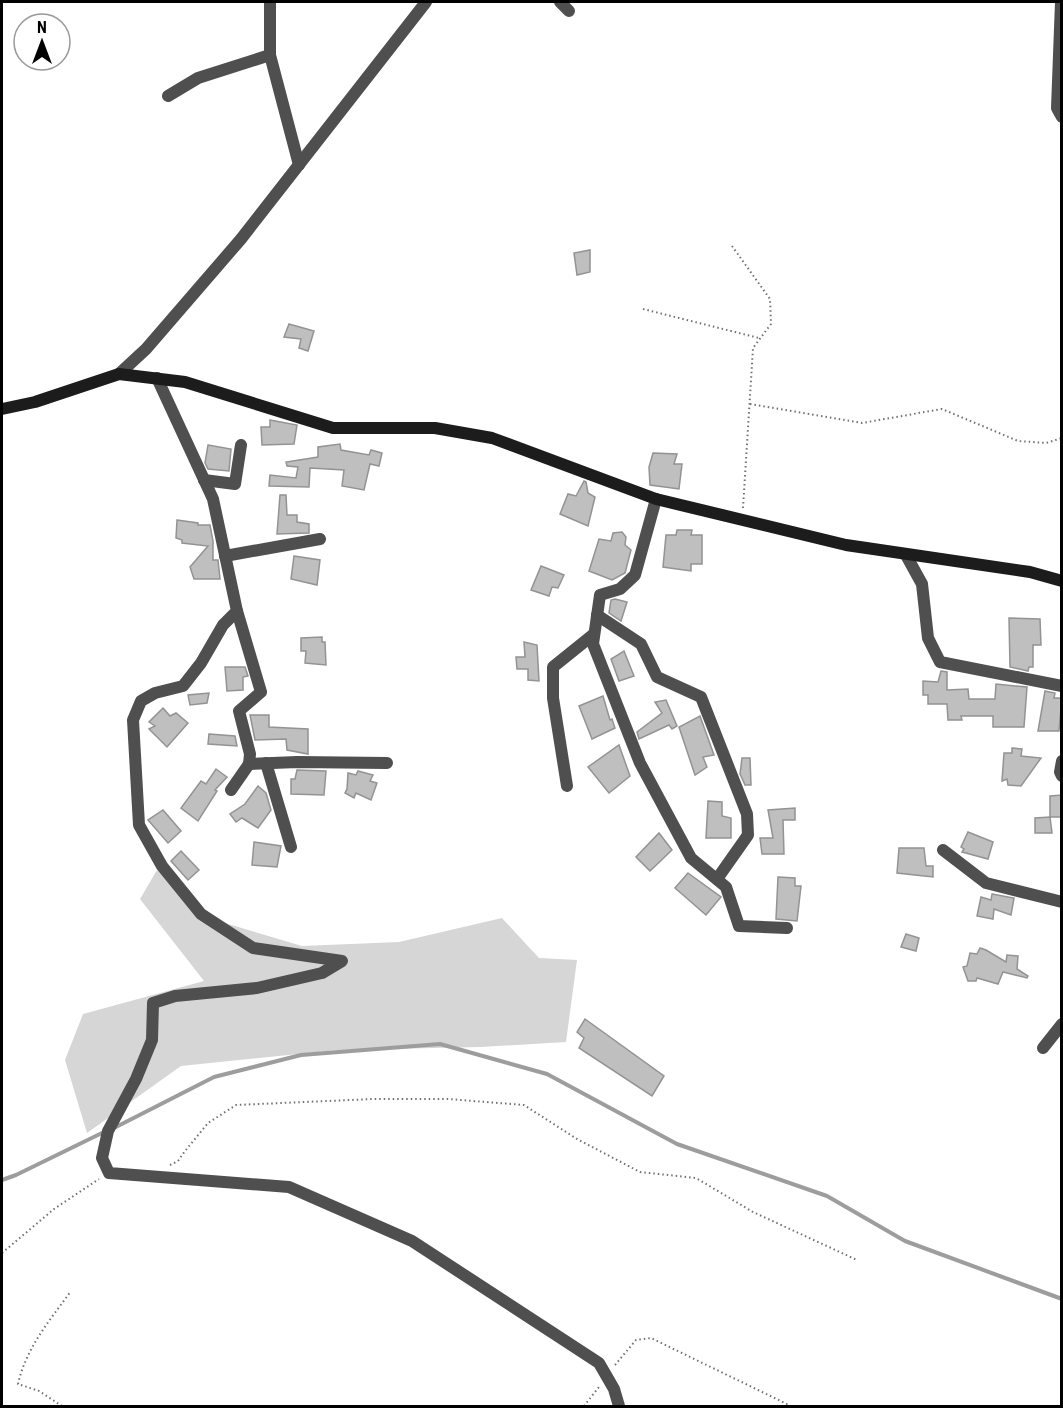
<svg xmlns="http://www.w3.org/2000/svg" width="1063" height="1408" viewBox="0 0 1063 1408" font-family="'Roboto Condensed',sans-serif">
  <rect width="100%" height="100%" fill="#fff"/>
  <path fill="#d6d6d6" d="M157,870L218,921L302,946L399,942L502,918L539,958L577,960L566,1042L481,1047L338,1050L181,1066L87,1133L65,1060L83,1014L204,981L140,899Z"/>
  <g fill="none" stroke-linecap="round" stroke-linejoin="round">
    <g stroke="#9d9d9d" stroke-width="4">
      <path d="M114,1128L214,1077L301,1055L440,1044L547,1074L677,1144L827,1196L905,1241L1062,1299"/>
      <path d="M2,1180L16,1175L104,1132"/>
    </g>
  </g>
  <g fill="#bfbfbf" stroke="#939393" stroke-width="1.5">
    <path d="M590,250V272L577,275L574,253Z"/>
    <path d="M289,324L314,331L308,351L299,348L301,339L284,337Z"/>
    <path d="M270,420L297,425L294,444L262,445L261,427H270Z"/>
    <path d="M340,444L341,450L369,455L371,450L382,453L379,466L370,464L364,490L342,486L344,470L310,468L309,487L269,486L270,475L296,478L298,467L287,466L286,462L318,457V447Z"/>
    <path d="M208,445L231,449L229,471L208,469L205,463Z"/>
    <path d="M653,453L677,454L674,464H682L679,489L650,485L649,467Z"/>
    <path d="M584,481L586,482L588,493L595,497L588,526L560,514L568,494L576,496Z"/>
    <path d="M280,495H286L287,515H297V522L309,524V533L277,534Z"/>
    <path d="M177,520L198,523V525H210L213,541V560H218L220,579H194L190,567L208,546L182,543V540L176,538Z"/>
    <path d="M677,530H692L691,535H702V564H691V571L663,567L666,535H676Z"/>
    <path d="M622,532L626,537L625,545L631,550L625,573L612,580L589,571L599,539L611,541L613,533Z"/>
    <path d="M294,556L320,560L317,585L291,579Z"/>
    <path d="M541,566L564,575L558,588L552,587L549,596L531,590Z"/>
    <path d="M615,599L627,602L621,621L609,613L611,600Z"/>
    <path d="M1009,618L1040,619L1041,645H1033V667H1029L1028,671L1010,667Z"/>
    <path d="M322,637V642H325L326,665L305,663L306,651H301V638Z"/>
    <path d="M524,642L537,645L539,681L528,680V669H517L516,657H525Z"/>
    <path d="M624,651L634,676L619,681L611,659Z"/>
    <path d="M225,667H245L248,676L243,677V690L227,691Z"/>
    <path d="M941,671L947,672V690L968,689L969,699H995L996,684L1027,687L1024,727H993V716H961L962,720H948L947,704H928V695H923V681L938,682Z"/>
    <path d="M1045,691L1055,693L1054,698H1062L1059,731H1038Z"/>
    <path d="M209,693L207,703L190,705L188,695Z"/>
    <path d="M603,696L610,720L612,719L615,728L592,739L579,706Z"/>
    <path d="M666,700L677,726L672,729L669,725L639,739L637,732L662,713L655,702Z"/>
    <path d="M163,708L170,716L176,713L188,723L167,747L149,729L155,726L149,722Z"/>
    <path d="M250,715H269V727L308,729V754L287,750L286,739L255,740Z"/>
    <path d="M700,716L714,755L703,757L707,767L695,775L679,727Z"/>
    <path d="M209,734L235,736L237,746L208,744Z"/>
    <path d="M619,745L630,776L609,793L588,767Z"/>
    <path d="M1012,748L1022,749L1021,756L1041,758L1021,786L1008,785L1007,779L1002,781L1004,753H1012Z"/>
    <path d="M742,758H750L751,785H745L740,774Z"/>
    <path d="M216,769L227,777L215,790L217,791L198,821L181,808L201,781L206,784Z"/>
    <path d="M297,770L326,771L324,795L291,794V779H295Z"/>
    <path d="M358,771L373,775L370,781L377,783L371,800L356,793L354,798L345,793L347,789L348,773L356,775Z"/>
    <path d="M258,786L266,793L271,810L258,828L242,818L236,822L230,814L245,804Z"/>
    <path d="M1062,795V817H1050V796Z"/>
    <path d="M708,801L722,802V816L731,818V838H706Z"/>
    <path d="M795,808V820H783L784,854H762L760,838H773L768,810Z"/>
    <path d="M163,810L181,831L168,843L148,820Z"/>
    <path d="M1050,817L1052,833H1035V818Z"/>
    <path d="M968,832L993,842L988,859L962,852L964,849L961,847Z"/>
    <path d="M659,833L672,850L650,871L636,857Z"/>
    <path d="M254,842L281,846L277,867L252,865Z"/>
    <path d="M899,848H924L926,866H933V877L897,873Z"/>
    <path d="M181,851L199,870L188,880L171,861Z"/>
    <path d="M688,873L721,897L706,915L675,888Z"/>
    <path d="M778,877L795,878V886H801L797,921L776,919Z"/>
    <path d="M992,894L1014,898L1011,915L994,909L993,919L977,916L981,897L991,900Z"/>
    <path d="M906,934L919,938L916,951L901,947Z"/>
    <path d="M980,948L986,950L1006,962L1007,955L1018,956L1017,969L1028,976L1027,978L1003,972L998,984L977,978L976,981H968L963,967L967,966L970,953L977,954Z"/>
    <path d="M585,1019L664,1076L652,1096L579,1048L584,1038L577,1032Z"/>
  </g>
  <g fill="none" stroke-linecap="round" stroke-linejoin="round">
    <g stroke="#717171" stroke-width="2" stroke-dasharray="1.5 3" stroke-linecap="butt">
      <path d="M732,246L770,299L771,324L753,348L743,508"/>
      <path d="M643,309L759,338"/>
      <path d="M750,404L862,423L942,409L1018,441L1046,443L1062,438"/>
      <path d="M170,1165L178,1161L185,1151L208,1123L236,1105L373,1099H448L524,1105L577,1139L640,1172L696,1178L753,1212L857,1260"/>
      <path d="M2,1253L54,1209L99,1179"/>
      <path d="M615,1365L636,1340L651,1338L791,1406"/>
      <path d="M62,1406L39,1391L18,1384C26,1348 50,1320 71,1291"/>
      <path d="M584,1406L599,1387"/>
    </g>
    <g stroke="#4f4f4f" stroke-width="12">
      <path d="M270,2V55L299,165"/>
      <path d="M560,2L569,11"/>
      <path d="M1061,2L1057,108L1062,117"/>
      <path d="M168,96L198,78L270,55"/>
      <path d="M119,374L146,349L241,239L426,2"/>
      <path d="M157,378L213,499L237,611L223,625L201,663L183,686L155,693L141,701L133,720L139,825L162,866L201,914L253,948L342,961L322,973L257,988L175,996L153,1003L152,1040L136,1079L108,1131L102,1158L109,1173L289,1187L412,1241L599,1363L614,1389L619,1406"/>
      <path d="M204,480L235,484L241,445"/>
      <path d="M656,499L635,575L620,589L600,595L593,644L640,763L691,858L726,887L739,926L787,928"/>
      <path d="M906,555L922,584L928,638L940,662L1062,686"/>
      <path d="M225,556L320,539"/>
      <path d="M597,615L641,644L657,677L701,697L747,814L748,835L717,879"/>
      <path d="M1062,761L1060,772L1062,776"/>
      <path d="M266,763L291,847"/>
      <path d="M249,764L297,762L387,763"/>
      <path d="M567,786L553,698V667L594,634"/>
      <path d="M231,790L249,764L250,754L239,711L261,692L237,611"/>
      <path d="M943,850L986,883L1062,902"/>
      <path d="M1043,1048L1062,1024"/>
    </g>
    <path stroke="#1c1c1c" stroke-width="12" d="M2,409L35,402L119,374L185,382L333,428H435L492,438L656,499L846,545L1030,572L1062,581"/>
  </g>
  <rect width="1063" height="1408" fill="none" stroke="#000000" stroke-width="6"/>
  <g transform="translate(42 42)"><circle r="28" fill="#ffffff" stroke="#999999" stroke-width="1.5"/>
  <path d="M0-4.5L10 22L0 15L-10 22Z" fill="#000000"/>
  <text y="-9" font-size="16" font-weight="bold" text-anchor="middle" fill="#000000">N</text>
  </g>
</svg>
